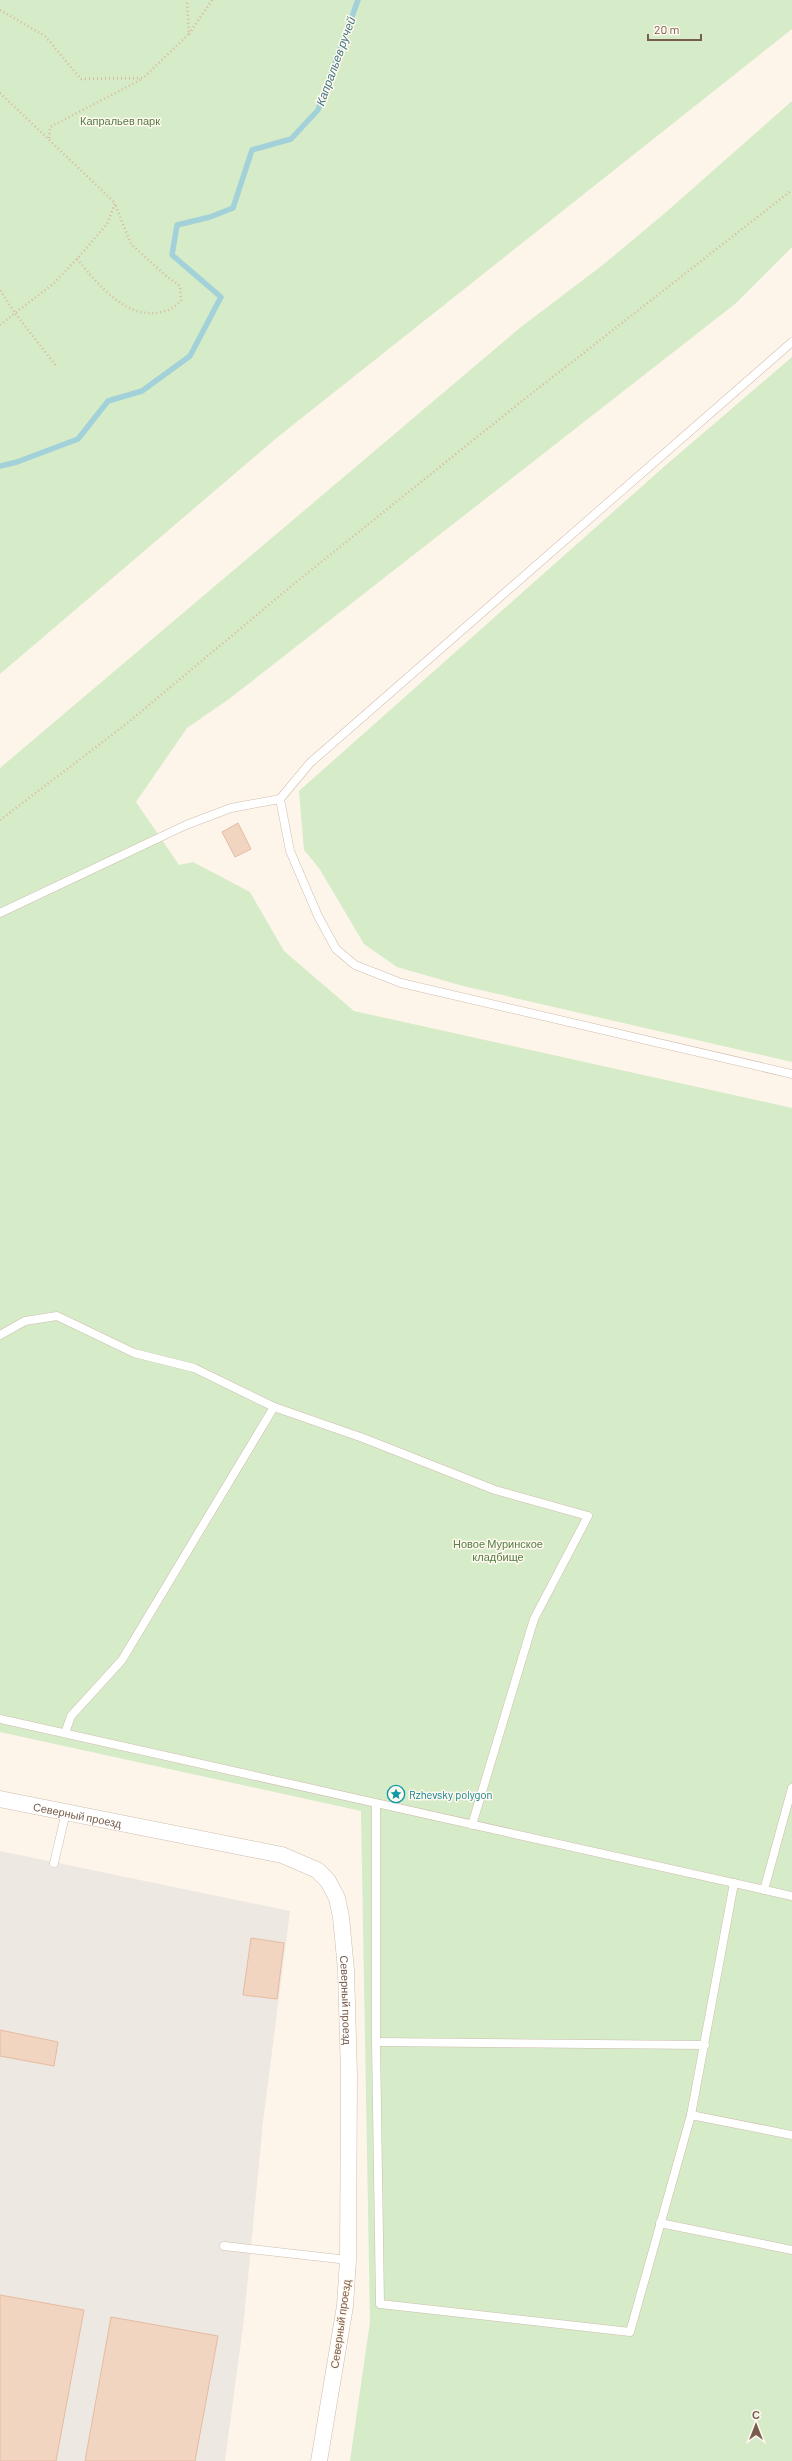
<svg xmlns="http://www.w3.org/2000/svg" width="792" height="2461" viewBox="0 0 792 2461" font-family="Barlow,sans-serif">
  <rect width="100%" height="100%" fill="#fdf5ea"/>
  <path fill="#eee8e2" d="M0,1851L290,1911L263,2122L244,2319L225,2461H0Z"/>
  <g fill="#d6ebc7">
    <path d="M0,0H792V29L279,436L0,674Z"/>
    <path d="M792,101V247L735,304L229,699L187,728L136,802L179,865L193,862L250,892L284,951L354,1011L792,1108V2461H350L370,2322L361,1811L0,1732V768L521,327L604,264L665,213Z"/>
    <path d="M792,357V1062L463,986L397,967L364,944L319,868L304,850L299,791L666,465Z"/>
  </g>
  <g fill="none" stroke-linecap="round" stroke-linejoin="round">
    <path stroke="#a3d1d9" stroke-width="5.5" d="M0,466L17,462L78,439L108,401L142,391L190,356L221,297L172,255L177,225L210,217L233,208L252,150L291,139L318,110L358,0"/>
  </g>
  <g fill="#f2d5c1" stroke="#e5bba1">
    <path d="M238,823L251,849L235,857L222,832Z"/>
    <path d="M251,1938L284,1943L277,1999L243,1995Z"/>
    <path d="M0,2030L58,2042L54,2066L0,2056Z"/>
    <path d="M0,2295L84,2310L56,2461H0Z"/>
    <path d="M111,2317L218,2336L195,2461H85Z"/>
  </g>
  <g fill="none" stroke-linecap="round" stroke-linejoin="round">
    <defs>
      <g id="service">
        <path d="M792,342L310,763L280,799L290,851L318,916L336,949L355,965L401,983L792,1074"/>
        <path d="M0,913L186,825L231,808L280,799"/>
        <path d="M0,1335L25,1321L57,1316L134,1353L194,1368L274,1407L363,1438L495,1490L588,1516L534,1619L472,1825"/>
        <path d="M0,1719L792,1896"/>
        <path d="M65,1733L71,1716L122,1660L274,1407"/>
        <path d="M376,1804V2042L380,2304L630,2332L691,2115L734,1883"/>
        <path d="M54,1863L66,1812"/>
        <path d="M764,1890L792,1788"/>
        <path d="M376,2042L705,2045"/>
        <path d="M691,2115L792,2135"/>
        <path d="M660,2223L792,2250"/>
        <path d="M224,2246L348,2260"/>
      </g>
      <g id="minor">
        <path id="s1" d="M0,1799L282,1855L317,1870L328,1881L337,1898L341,1917L346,1970L349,2074L348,2260L345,2306L319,2461"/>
      </g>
    </defs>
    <use href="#service" stroke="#cfbdae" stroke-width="9"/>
    <use href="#minor" stroke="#cfbdae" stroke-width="17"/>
    <g stroke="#d8b8a3" stroke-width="2.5" stroke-dasharray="1 3" stroke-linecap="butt">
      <path d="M0,10L45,36L81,79L143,78L189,34L187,0"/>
      <path d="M189,34L212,0"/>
      <path d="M0,93L115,203L107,224L77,259L53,284L15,313L0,290"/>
      <path d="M49,138L50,127L142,79"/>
      <path d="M77,259C98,284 128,323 165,311C171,310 176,305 181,301L180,286L165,275L131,244L115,204"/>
      <path d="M0,325L15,313L57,367"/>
      <path d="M0,820L125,725L295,583L517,405L792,190"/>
    </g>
    <use href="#service" stroke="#fff" stroke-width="8"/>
    <use href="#minor" stroke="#fff" stroke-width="16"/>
  </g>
  <defs>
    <symbol id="sight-ring" viewBox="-11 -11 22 22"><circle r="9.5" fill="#fff9f0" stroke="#0f9aa8" stroke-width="1.5"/><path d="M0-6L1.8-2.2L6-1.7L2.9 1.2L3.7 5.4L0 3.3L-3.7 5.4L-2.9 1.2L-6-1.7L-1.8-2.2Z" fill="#0f9aa8"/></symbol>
  </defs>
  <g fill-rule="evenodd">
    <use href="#sight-ring" x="386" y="1784" width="20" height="20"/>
  </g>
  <g text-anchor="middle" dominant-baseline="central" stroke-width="3" stroke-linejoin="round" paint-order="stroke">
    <g font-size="11" fill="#557e43" stroke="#fff9f0">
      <text x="120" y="120">Капральев парк</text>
      <text x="498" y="1543">Новое Муринское<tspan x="498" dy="13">кладбище</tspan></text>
    </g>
    <g font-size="11" fill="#0d838f" stroke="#fff9f0" text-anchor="start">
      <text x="409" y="1794">Rzhevsky polygon</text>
    </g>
    <g font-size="11" fill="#785c4c" stroke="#fff9f0">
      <text stroke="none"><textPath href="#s1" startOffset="79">Северный проезд</textPath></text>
      <text stroke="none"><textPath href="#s1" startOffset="463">Северный проезд</textPath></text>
      <text transform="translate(340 2324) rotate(-82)">Северный проезд</text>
    </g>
    <g font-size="12" font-style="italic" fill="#437984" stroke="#fff9f0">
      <text transform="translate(335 61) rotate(-70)">Капральев ручей</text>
    </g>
  </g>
  <g transform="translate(756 2425)" stroke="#fff9f0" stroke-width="3" paint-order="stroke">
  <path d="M0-3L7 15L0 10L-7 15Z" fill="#785c4c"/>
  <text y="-6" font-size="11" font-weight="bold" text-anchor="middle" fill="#785c4c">С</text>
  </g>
  <path d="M648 34v6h53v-6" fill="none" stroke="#785c4c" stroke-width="2"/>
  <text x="654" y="34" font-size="12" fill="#785c4c" stroke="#fff9f0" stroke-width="3" paint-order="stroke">20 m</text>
</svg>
